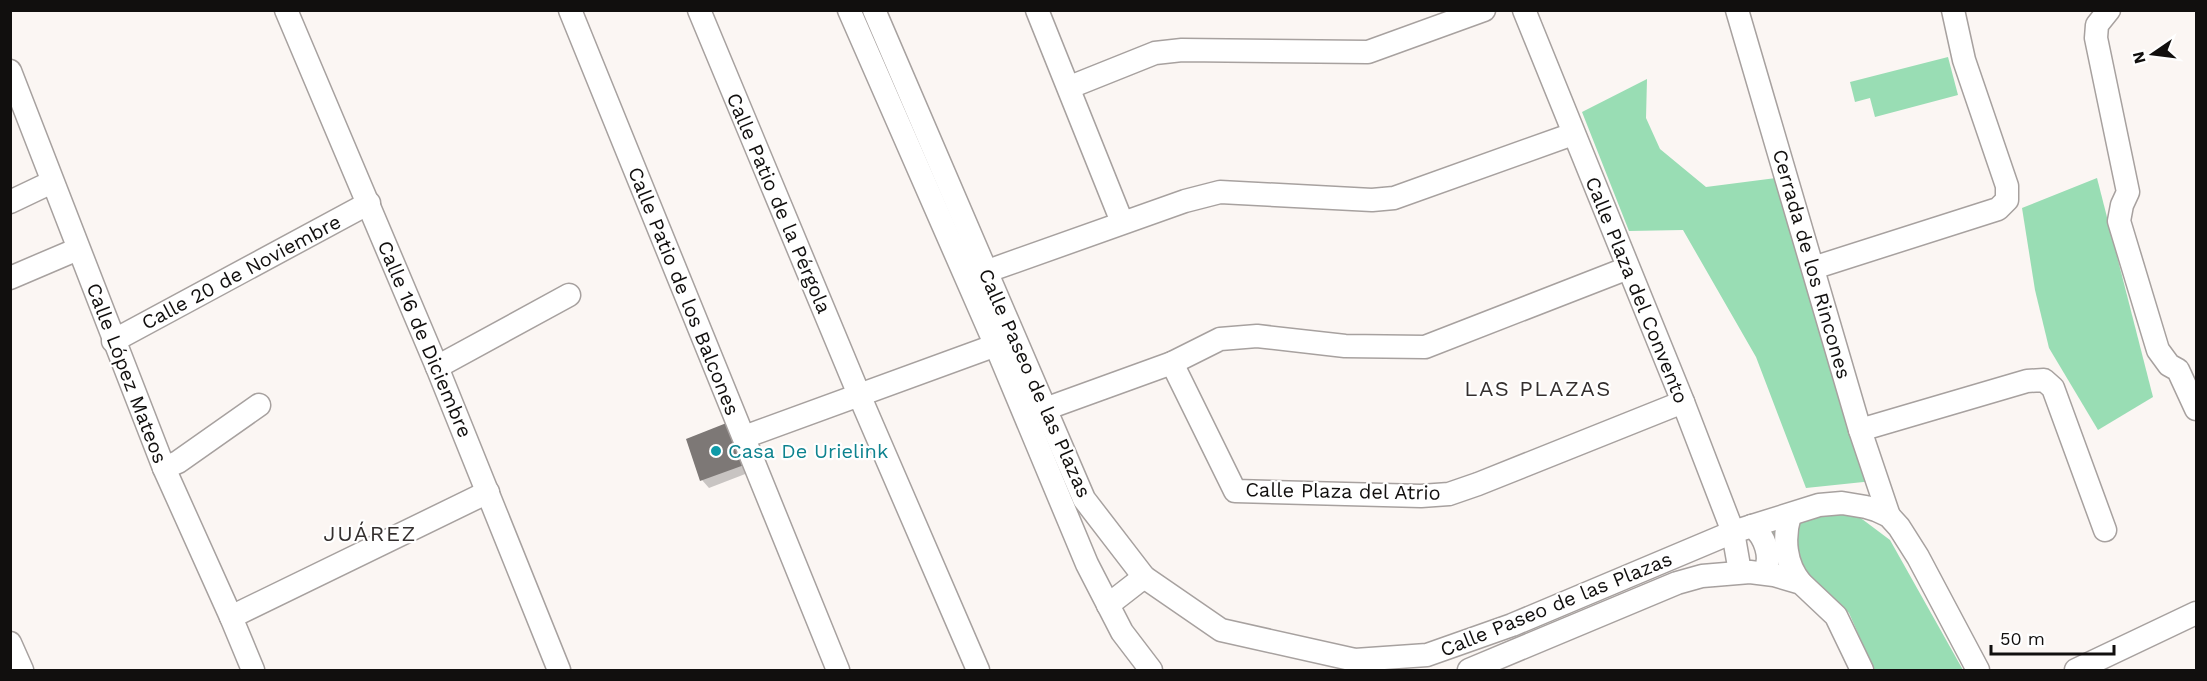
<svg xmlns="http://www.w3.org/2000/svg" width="2207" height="681" viewBox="0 0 2207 681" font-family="'Work Sans',sans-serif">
  <rect width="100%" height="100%" fill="#fbf6f3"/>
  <g fill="#99ddb4">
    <path d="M1948,57L1958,95L1875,117L1870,98L1855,102L1850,82Z"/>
    <path d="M1647,79L1646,118L1660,149L1706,187L1776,178L1873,481L1806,488L1756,357L1683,230L1629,231L1582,112Z"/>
    <path d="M2097,178L2153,397L2098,430L2049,348L2035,290L2022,208Z"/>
    <path d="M1819,513L1858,516L1890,540L1963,670H1874L1849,613L1810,576L1759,565L1752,533Z"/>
  </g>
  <path fill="#0003" d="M736,431L753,471L709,488L702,480Z"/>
  <path fill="#7d7876" d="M729,422L747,464L700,481L686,439Z"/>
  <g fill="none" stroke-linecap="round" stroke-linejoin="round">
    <defs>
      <g id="minor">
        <path d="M286,10L437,367L559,670"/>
        <path d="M570,10L838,670"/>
        <path d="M699,10L860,397L978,670"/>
        <path d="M849,10L996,346L1087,564L1122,632L1151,670"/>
        <path d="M874,10L1084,499L1144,577L1221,630L1355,660L1427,655L1512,625L1733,532L1819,505L1842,503L1866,507L1876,510L1889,516L1899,527L1918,557L1978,670"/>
        <path d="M1037,10L1122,222"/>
        <path d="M1524,10L1683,402L1733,532L1740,572"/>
        <path d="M1737,10L1860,430L1889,516"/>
        <path d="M2109,10L2097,25L2096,38L2128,192L2122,205L2119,221L2158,350L2169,365L2178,370L2196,409"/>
        <path d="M10,71L164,468L231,617L253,670"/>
        <path d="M1070,87L1155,53L1182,50L1368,52L1484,10"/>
        <path d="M10,202L52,182"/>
        <path d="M1813,268L1998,209L2007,200V186L1964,60L1953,10"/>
        <path d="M985,272L1185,201L1220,192L1372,200L1394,198L1573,134"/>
        <path d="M10,278L78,249"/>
        <path d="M113,341L369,203"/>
        <path d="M1172,363L1235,491L1421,496L1449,494L1478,484L1683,402"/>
        <path d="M437,367L569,295"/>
        <path d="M1045,409L1172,363L1220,339L1257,336L1345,346L1425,347L1628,268"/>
        <path d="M1860,430L2027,381L2044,380L2053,388L2105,530"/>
        <path d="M744,437L1010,340"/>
        <path d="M164,468L178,462L259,405"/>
        <path d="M1790,515C1783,538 1785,564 1801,583"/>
        <path d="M1752,526C1765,536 1773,558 1764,573"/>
        <path d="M1108,605L1144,577"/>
        <path d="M231,617L488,492"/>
        <path d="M10,643L22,670"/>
        <path d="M1469,670L1677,583L1702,576L1750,572L1774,575L1801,583L1836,616L1862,670"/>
        <path d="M2076,670L2196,613"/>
      </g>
    </defs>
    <use href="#minor" stroke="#a7a19f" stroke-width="25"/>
    <use href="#minor" stroke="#fff" stroke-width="22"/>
  </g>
  <circle fill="#0f9aa8" stroke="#fff" stroke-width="2" cx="716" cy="451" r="6"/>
  <g text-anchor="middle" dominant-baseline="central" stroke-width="4.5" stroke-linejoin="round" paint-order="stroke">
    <g font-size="20" fill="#110f0e" stroke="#fff">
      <text transform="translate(779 203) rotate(67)">Calle Patio de la Pérgola</text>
      <text transform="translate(1812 264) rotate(74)">Cerrada de los Rincones</text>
      <text transform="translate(241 272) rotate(-28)">Calle 20 de Noviembre</text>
      <text transform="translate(1637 290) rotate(68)">Calle Plaza del Convento</text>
      <text transform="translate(684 291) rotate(68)">Calle Patio de los Balcones</text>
      <text transform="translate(425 339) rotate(67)">Calle 16 de Diciembre</text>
      <text transform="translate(127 373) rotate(69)">Calle López Mateos</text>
      <text transform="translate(1035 383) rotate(66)">Calle Paseo de las Plazas</text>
      <text transform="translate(1343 491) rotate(1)">Calle Plaza del Atrio</text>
      <text transform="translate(1556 604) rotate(-22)">Calle Paseo de las Plazas</text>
    </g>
    <g font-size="20" fill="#0d838f" stroke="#fff" text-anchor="start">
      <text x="728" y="451">Casa De Urielink</text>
    </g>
    <g font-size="22" letter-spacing="1.5" fill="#342f2e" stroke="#fff">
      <text x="1538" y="388">LAS PLAZAS</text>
      <text x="370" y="533">JUÁREZ</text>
    </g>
  </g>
  <rect width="2207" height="681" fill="none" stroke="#110f0e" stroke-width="24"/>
  <g transform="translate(2153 54) rotate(256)" stroke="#ffffff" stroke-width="4.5" paint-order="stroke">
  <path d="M0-4.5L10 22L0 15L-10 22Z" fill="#110f0e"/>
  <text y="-9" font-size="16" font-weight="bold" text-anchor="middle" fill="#110f0e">N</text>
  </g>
  <path d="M1991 645v9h123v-9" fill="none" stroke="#110f0e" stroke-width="3"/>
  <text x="2000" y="645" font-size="18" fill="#110f0e" stroke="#ffffff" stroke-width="4.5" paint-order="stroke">50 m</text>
</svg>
